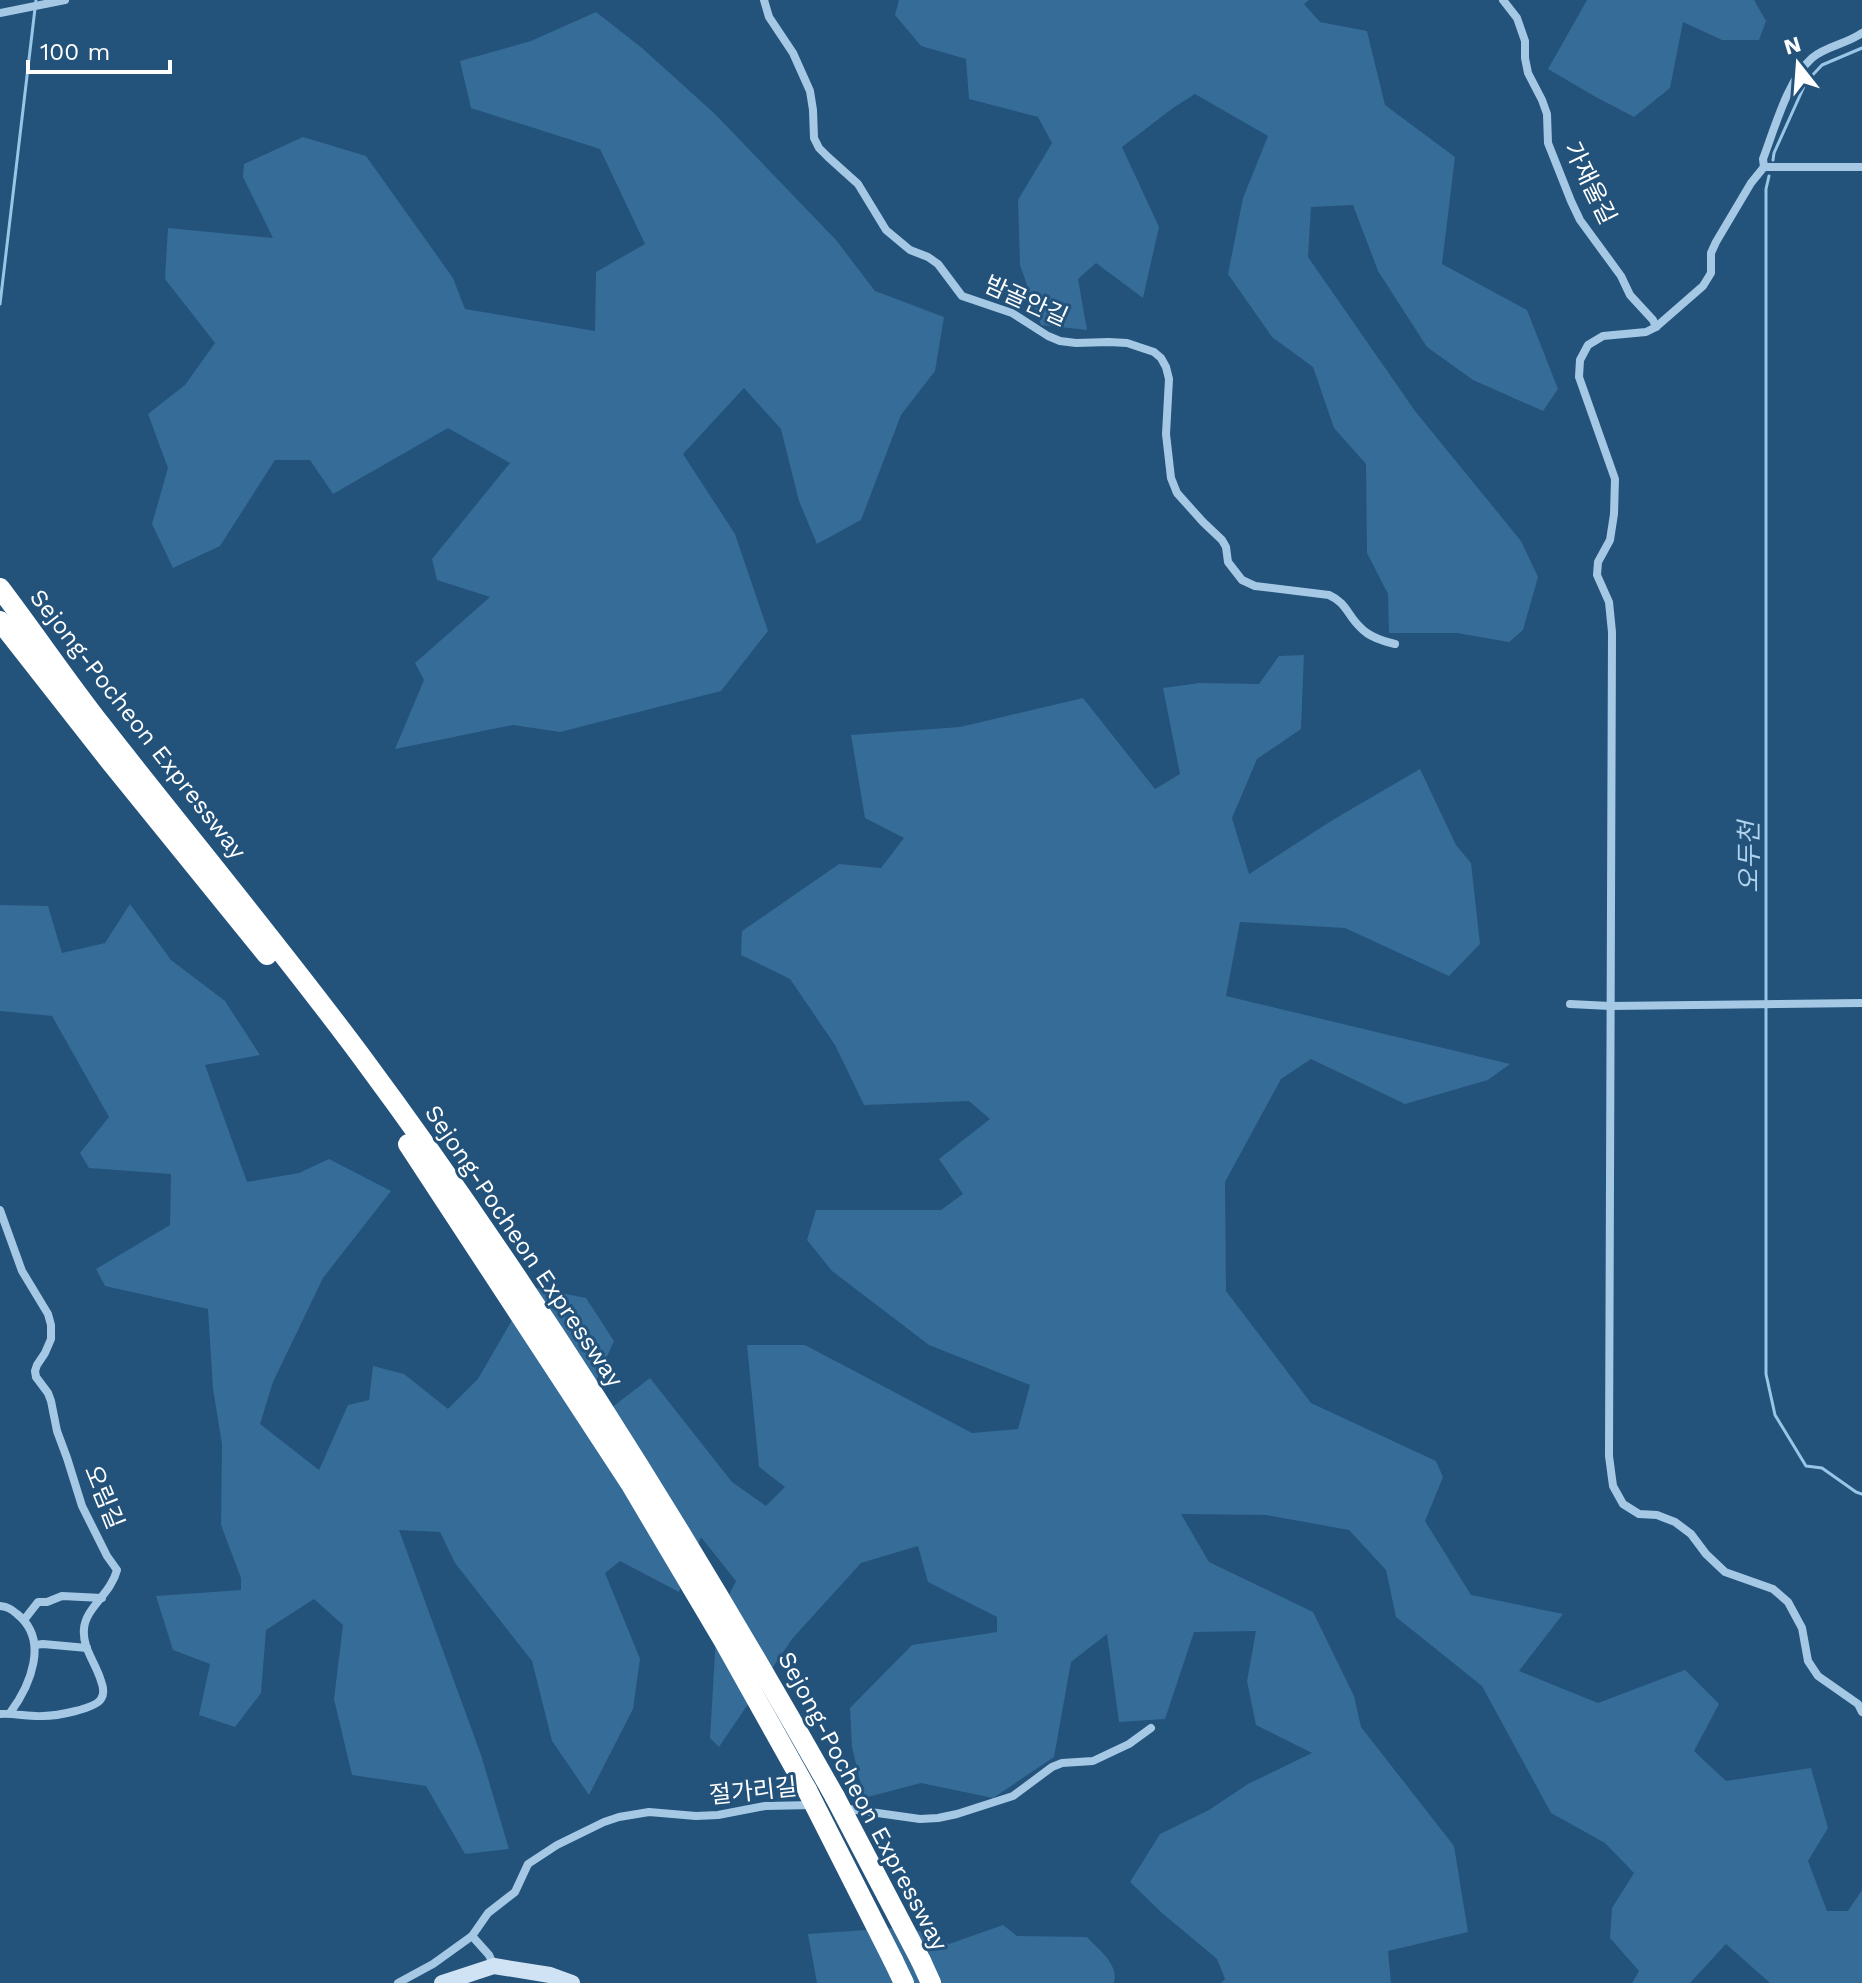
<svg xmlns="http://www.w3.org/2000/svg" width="1862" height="1983" viewBox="0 0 1862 1983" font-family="'Work Sans','Noto Sans KR',sans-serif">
  <rect width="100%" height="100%" fill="#23527b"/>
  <g fill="#366c98">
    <path d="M899,0H1309L1304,4L1320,22L1367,31L1385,105L1455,157L1442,264L1527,310L1558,389L1543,411L1473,380L1427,347L1378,271L1353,205L1311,207L1308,257L1415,411L1521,541L1538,577L1523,630L1509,642L1457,633H1389L1388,594L1367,553L1366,464L1334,428L1313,367L1272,337L1228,274L1243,198L1268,136L1195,94L1173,108L1122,147L1159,227L1143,298L1096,263L1078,279L1087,330L1041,325L1020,265L1018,200L1052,143L1038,117L969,99L966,59L921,46L895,15Z"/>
    <path d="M1587,0H1754L1766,21L1759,40H1722L1683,22L1670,88L1634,117L1594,96L1548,69Z"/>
    <path d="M596,12L642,48L715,114L836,240L875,291L944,317L935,371L901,415L861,520L817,544L799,501L781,429L744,388L683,454L735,534L768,631L721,691L560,732L513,725L395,749L424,680L415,663L490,597L437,580L432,559L510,463L448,428L333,494L310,460H275L220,546L173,568L152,524L168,468L148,414L185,385L215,343L165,279L168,228L273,238L243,177L244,164L303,137L366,156L453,278L465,309L595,331L596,272L645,244L600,149L471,108L460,61L531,41Z"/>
    <path d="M1304,655L1301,729L1257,759L1232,818L1249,874L1331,821L1420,769L1456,845L1471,863L1480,944L1449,976L1345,928L1240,922L1226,996L1510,1064L1488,1080L1405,1104L1311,1059L1281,1079L1225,1182L1226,1291L1311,1403L1436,1461L1443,1477L1425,1521L1471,1595L1563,1614L1519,1671L1598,1703L1685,1670L1719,1704L1694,1751L1726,1781L1811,1768L1828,1828L1808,1861L1827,1911H1848L1862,1890V1983H1770L1726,1944L1690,1983H1632L1639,1971L1610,1938L1612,1908L1634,1873L1605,1843L1551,1813L1482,1686L1396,1617L1386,1570L1349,1530L1266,1515L1181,1514L1209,1562L1313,1612L1354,1696L1361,1727L1454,1846L1468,1932L1388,1951L1391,1983H1221L1225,1979L1217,1959L1162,1913L1130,1882L1160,1834L1209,1810L1248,1784L1312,1753L1256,1725L1247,1681L1256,1631L1194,1632L1165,1719L1119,1722L1107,1634L1071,1662L1054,1757L993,1798L921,1783L864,1798L852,1747L850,1708L912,1645L997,1632V1617L928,1582L918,1546L861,1563L792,1639L719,1747L710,1738L717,1619L736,1581L701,1537L679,1592L620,1561L605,1573L640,1659L633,1709L589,1795L552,1741L532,1661L455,1563L440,1532L399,1530L481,1755L509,1849L465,1854L426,1786L352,1775L334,1699L343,1625L314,1599L266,1630L261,1693L235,1727L199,1715L210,1664L173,1650L156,1596L241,1590V1578L221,1525L222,1444L213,1389L208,1309L105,1286L96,1269L170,1225L171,1174L89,1168L80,1153L109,1117L52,1016L0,1011V905L48,906L62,953L105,943L130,904L171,960L225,1001L260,1055L205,1065L247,1182L299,1173L329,1159L391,1191L323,1278L273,1382L260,1424L319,1470L348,1405L369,1400L373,1366L404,1374L448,1409L478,1379L531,1287L586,1298L614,1341L592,1390L589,1425L650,1378L732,1482L766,1506L785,1487L759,1467L747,1345H805L972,1433L1018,1429L1030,1385L929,1345L832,1271L807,1240L816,1210H941L963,1194L939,1159L990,1119L969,1101L864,1105L835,1045L790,979L741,955L742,931L839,864L881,868L904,838L865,818L851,735L960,727L1083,698L1155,789L1180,774L1163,688L1199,683L1259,684L1279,656Z"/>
    <path d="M1003,1925L1017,1936L1087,1937C1099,1950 1119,1964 1114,1983H817L808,1934L909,1927L949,1944Z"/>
  </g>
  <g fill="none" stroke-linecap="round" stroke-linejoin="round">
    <g stroke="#99c5e6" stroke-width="3">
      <path d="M1773,160L1774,153L1806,82L1822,65L1862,48"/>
      <path d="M1769,176L1766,189V1374L1775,1415L1806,1466L1822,1468L1856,1492L1862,1494"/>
      <path d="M0,304L36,0"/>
    </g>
    <g stroke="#a5c9e5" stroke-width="8">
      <path d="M764,0L769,17L793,53L810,91L813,110L814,138L819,148L828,157L858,184L886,230L910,250L928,257L938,264L962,296L1012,313L1048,336L1060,341L1076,343L1109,342L1127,343L1154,352L1161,358L1166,367L1169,379L1166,434L1171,478L1177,493L1203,522L1222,540L1226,547L1228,562L1242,580L1255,586L1329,595C1347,603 1347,615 1360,627C1369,637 1382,641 1395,644"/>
      <path d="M1503,0L1517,18L1525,41V58L1528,73L1542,100L1547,114L1548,143L1571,201L1580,220L1621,276L1630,295L1653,320L1656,327"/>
      <path d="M0,13L65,0"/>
      <path d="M1764,167L1763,159C1774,130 1788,79 1812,58C1826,46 1847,44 1862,33"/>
      <path d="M1862,167H1764L1751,183L1716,242L1711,253V273L1703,286L1656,327L1646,332L1603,336L1588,345L1580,360L1579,377L1615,479L1614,514L1610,540L1598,562L1597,575L1609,602L1612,632L1609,1456L1613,1486L1623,1504L1639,1514L1657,1515L1675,1522L1691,1534L1706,1554L1725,1572L1773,1589L1788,1602L1802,1628L1808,1661L1818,1676L1858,1704L1862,1712"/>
      <path d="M1570,1004L1610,1006L1862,1003"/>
      <path d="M0,1210L22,1271L48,1314L51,1325V1339L45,1353L37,1365L35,1371L36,1377L48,1393L51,1401L57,1431L67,1458L82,1506L107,1556L117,1570C111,1594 85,1608 84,1629C82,1648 96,1663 101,1681C103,1686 105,1693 101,1699C95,1709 56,1716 43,1716C29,1717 15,1713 0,1714"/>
      <path d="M0,1606C8,1607 11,1609 17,1614C50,1640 30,1686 10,1713"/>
      <path d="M24,1620L38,1602H47L62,1596L102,1598"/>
      <path d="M35,1645L43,1644L87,1648"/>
      <path d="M842,1808L920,1819L938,1818L957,1814L1013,1796L1052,1767L1062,1763L1093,1761L1129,1744L1151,1728"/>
      <path d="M472,1936L489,1955L494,1966"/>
      <path d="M398,1983L433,1964L472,1936L488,1913L515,1892L528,1864L557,1845L604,1822L619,1817L649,1812L696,1816L718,1815L765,1806L813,1805"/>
    </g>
    <path stroke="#cfe3f5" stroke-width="16" d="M442,1983L494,1966L550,1975L572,1983"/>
    <g stroke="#fff" stroke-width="20">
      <path d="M0,588C34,633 66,680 101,725C187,835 277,943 361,1056C536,1292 691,1541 835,1797"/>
      <path d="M0,621L109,760L267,955"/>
      <path d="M408,1144L630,1483L726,1645L807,1790"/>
      <path d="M893,1960L904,1983"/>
      <path d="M921,1961L931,1983"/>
    </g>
    <g stroke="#fff" stroke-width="20">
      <path d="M807,1790L893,1960"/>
      <path d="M835,1797L921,1961"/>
    </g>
  </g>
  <g text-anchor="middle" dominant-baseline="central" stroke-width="6" stroke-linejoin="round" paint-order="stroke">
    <g font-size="24" fill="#fff" stroke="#23527b">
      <text transform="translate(1590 183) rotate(64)">가재울길</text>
      <text transform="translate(1026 301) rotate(24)">밤골안길</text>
      <text transform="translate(138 724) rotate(52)">Sejong-Pocheon Expressway</text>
      <text transform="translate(524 1246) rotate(56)">Sejong-Pocheon Expressway</text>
      <text transform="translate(104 1497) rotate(68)">오림길</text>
      <text transform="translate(753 1791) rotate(-6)">절가리길</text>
      <text transform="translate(863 1801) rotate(62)">Sejong-Pocheon Expressway</text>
    </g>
    <g font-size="26" font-style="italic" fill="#b0d3ed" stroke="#23527b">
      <text transform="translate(1749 857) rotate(-90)">오두천</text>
    </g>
  </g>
  <g transform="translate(1798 64) rotate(343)" stroke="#23527b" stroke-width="6" paint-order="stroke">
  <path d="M0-6L14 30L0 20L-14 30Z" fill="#ffffff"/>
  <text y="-12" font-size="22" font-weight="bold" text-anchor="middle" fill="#ffffff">N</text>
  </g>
  <path d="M28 60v12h142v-12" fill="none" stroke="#ffffff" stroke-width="4"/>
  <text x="40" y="60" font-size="24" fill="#ffffff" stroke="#23527b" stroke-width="6" paint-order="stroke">100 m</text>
</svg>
